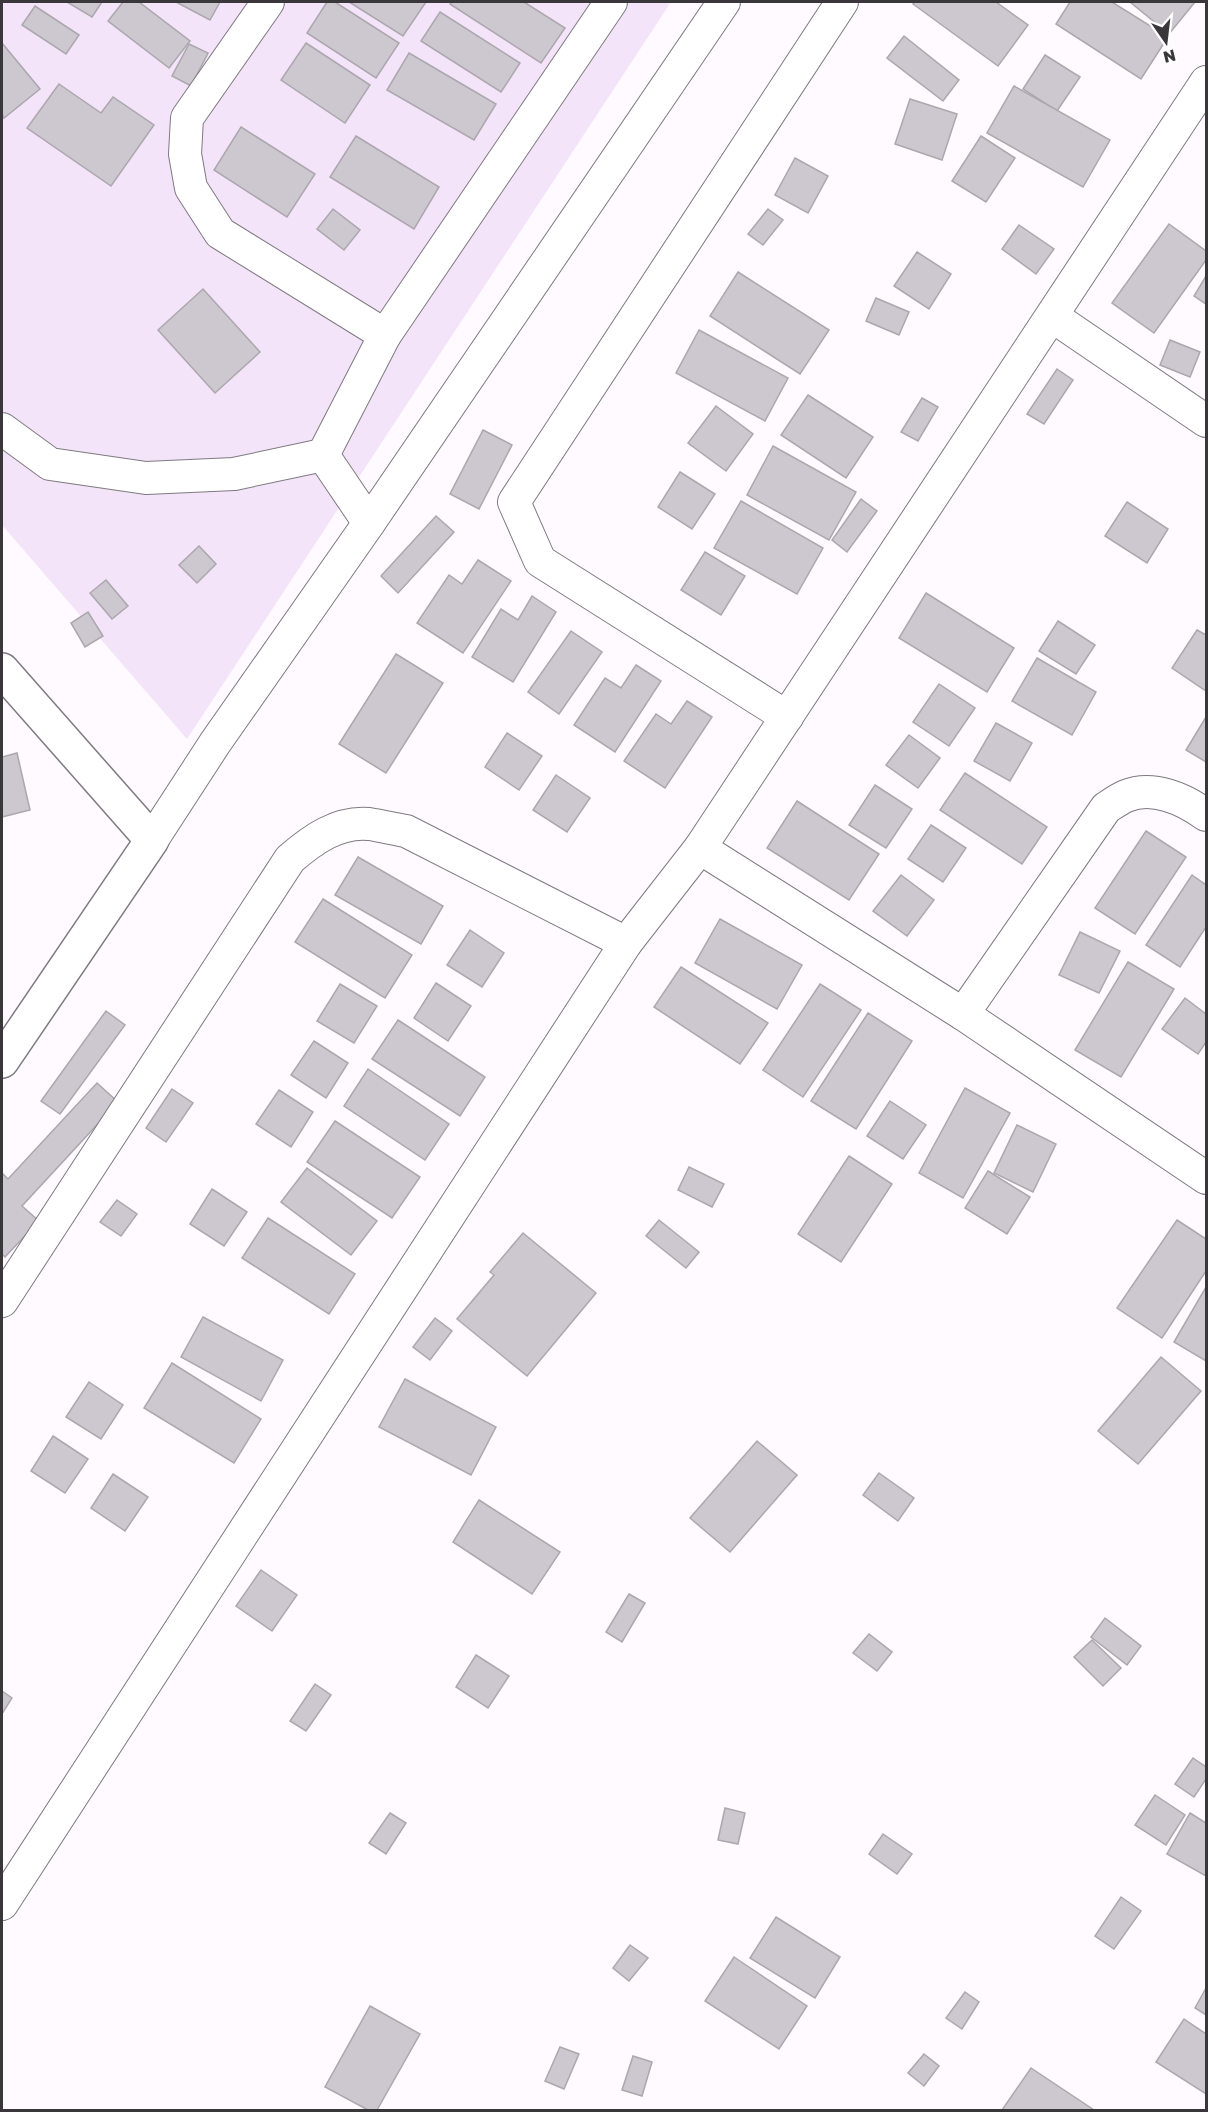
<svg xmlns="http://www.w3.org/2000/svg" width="1208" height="2112" viewBox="0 0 1208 2112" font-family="'Golos Text',sans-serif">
  <rect width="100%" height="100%" fill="#fefaff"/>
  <path fill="#f4e4f9" d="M2,2H671L187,739L2,525Z"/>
  <g fill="#cdc8cf" stroke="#aca7ae" stroke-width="1.5">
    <path d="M67,2H102L92,17Z"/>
    <path d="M123,2H139L190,41L169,68L108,21Z"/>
    <path d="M176,2H220L210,20Z"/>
    <path d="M327,2H335L399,43L376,78L307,33Z"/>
    <path d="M349,2H426L403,36Z"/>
    <path d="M452,2H524L565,28L541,63L450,4Z"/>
    <path d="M915,2H996L1028,25L998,66L913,4Z"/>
    <path d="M1070,2H1112L1168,37L1141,79L1056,24Z"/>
    <path d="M1130,2H1195L1169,34Z"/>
    <path d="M35,6L79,35L66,54L22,25Z"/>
    <path d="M440,12L520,63L501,92L421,41Z"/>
    <path d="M904,36L959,80L943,101L887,58Z"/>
    <path d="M2,43L40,89L4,118L2,114Z"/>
    <path d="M306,43L370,85L345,123L281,80Z"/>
    <path d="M189,44L208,53L191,86L172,76Z"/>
    <path d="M409,53L496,104L474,140L387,90Z"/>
    <path d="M1045,55L1080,77L1057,111L1023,89Z"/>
    <path d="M59,84L101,113L113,97L154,125L111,186L27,128Z"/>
    <path d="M1014,86L1110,140L1083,187L987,133Z"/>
    <path d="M910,99L957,114L942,160L895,144Z"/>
    <path d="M241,127L315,174L287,217L214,170Z"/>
    <path d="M356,136L439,187L414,229L330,177Z"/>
    <path d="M981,136L1015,158L986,202L952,181Z"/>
    <path d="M795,158L828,176L808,213L775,195Z"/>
    <path d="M333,209L360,230L344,250L317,229Z"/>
    <path d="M768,209L783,220L763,245L748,234Z"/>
    <path d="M1169,224L1206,251V260L1154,333L1112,303Z"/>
    <path d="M1019,225L1054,249L1036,274L1002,249Z"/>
    <path d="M917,252L951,274L929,309L894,286Z"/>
    <path d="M738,272L829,330L800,374L710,316Z"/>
    <path d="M1206,276V304L1194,296Z"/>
    <path d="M203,289L260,352L215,393L158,330Z"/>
    <path d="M876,298L909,312L899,335L866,321Z"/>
    <path d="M699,330L788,378L765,421L676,373Z"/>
    <path d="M1170,340L1200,352L1190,377L1160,365Z"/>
    <path d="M1057,369L1073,380L1044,424L1027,414Z"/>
    <path d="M808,395L873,437L846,478L781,435Z"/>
    <path d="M922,398L938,407L918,441L901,432Z"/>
    <path d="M716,406L753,434L726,471L688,443Z"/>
    <path d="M483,430L512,445L479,509L450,494Z"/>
    <path d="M773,446L856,492L829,540L747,495Z"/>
    <path d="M680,472L715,494L692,529L658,507Z"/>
    <path d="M861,499L877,511L847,552L832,540Z"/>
    <path d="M741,501L823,548L797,594L714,548Z"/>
    <path d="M1127,502L1168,529L1147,563L1105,536Z"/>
    <path d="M436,516L454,532L398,593L381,576Z"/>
    <path d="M199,546L216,564L197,583L179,565Z"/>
    <path d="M705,552L745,576L721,615L681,590Z"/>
    <path d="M478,560L511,581L463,653L417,623L449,575L462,584Z"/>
    <path d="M106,580L128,606L112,619L90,593Z"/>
    <path d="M926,593L1014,648L987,692L899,638Z"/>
    <path d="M532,596L556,612L513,682L472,657L501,609L518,620Z"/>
    <path d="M88,612L103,636L85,647L71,623Z"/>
    <path d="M1058,621L1095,645L1076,674L1039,651Z"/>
    <path d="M1197,630L1206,635V691L1172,668Z"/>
    <path d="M571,631L602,652L559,714L528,692Z"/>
    <path d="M396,654L443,683L386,773L339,744Z"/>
    <path d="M1037,658L1096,692L1072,735L1012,701Z"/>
    <path d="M636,665L661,681L615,752L574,725L605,678L621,688Z"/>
    <path d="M939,684L975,708L949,746L913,722Z"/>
    <path d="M687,701L712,717L665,788L624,761L656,714L671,724Z"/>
    <path d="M1206,717V762L1186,750Z"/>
    <path d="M996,723L1032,743L1010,781L974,761Z"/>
    <path d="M507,733L542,756L519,790L485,767Z"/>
    <path d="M909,735L940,758L918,788L886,765Z"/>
    <path d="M17,753L30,810L2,817V757Z"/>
    <path d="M965,773L1047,827L1022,864L940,810Z"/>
    <path d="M556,775L590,798L567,832L533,810Z"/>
    <path d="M875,785L912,809L886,848L849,825Z"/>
    <path d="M797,801L879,854L849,900L767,848Z"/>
    <path d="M931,825L966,848L943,882L908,859Z"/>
    <path d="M1146,831L1186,857L1135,934L1095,908Z"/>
    <path d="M358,857L443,906L421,944L335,895Z"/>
    <path d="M901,875L934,900L907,936L873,911Z"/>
    <path d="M1192,875L1206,885V927L1180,967L1146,945Z"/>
    <path d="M323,899L412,955L385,998L295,942Z"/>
    <path d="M720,919L802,965L777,1009L695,963Z"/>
    <path d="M470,930L504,953L482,987L447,965Z"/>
    <path d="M1080,932L1120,951L1099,993L1059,975Z"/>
    <path d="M1128,962L1174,989L1121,1077L1075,1050Z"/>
    <path d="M681,967L768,1023L740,1064L654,1007Z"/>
    <path d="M436,983L471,1006L448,1041L414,1018Z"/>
    <path d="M340,984L377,1006L354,1043L317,1021Z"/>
    <path d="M820,984L861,1010L803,1097L763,1070Z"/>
    <path d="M1185,998L1206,1014V1042L1198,1054L1162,1029Z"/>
    <path d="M106,1011L125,1025L60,1114L41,1101Z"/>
    <path d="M868,1013L912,1041L856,1129L811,1101Z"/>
    <path d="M398,1020L485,1077L460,1116L372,1059Z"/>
    <path d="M314,1041L348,1063L326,1098L291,1075Z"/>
    <path d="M368,1069L449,1124L425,1160L344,1106Z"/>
    <path d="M97,1083L118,1102L22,1206L39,1221L5,1257L2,1254V1173L8,1179Z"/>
    <path d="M965,1088L1010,1113L963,1198L919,1173Z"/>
    <path d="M172,1089L193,1103L166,1142L146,1128Z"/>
    <path d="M279,1090L313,1112L291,1147L256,1124Z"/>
    <path d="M890,1101L926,1125L903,1159L867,1136Z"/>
    <path d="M335,1121L420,1177L392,1218L307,1162Z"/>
    <path d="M1017,1125L1056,1144L1033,1192L994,1173Z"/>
    <path d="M849,1156L892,1184L841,1262L798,1234Z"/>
    <path d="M689,1167L724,1184L712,1207L678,1190Z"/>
    <path d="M307,1168L377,1221L351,1255L281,1202Z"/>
    <path d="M988,1171L1030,1197L1007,1234L965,1208Z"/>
    <path d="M212,1189L247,1212L224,1246L190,1224Z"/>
    <path d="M117,1200L137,1214L121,1236L100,1222Z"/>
    <path d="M268,1218L355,1274L329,1314L242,1258Z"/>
    <path d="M659,1220L699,1252L686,1268L646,1236Z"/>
    <path d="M1177,1220L1206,1239V1271L1162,1338L1117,1308Z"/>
    <path d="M523,1233L596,1293L527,1376L457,1319L494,1275L490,1272Z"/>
    <path d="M1206,1287V1361L1174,1342Z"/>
    <path d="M203,1317L283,1360L261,1401L181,1357Z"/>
    <path d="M435,1318L452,1331L430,1360L413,1347Z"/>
    <path d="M1161,1357L1201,1391L1138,1464L1098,1431Z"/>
    <path d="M172,1363L261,1419L234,1463L144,1408Z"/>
    <path d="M405,1379L496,1427L471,1475L379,1427Z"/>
    <path d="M89,1382L123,1405L101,1439L66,1417Z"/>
    <path d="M53,1436L88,1459L65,1493L31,1471Z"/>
    <path d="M757,1441L797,1475L730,1552L690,1518Z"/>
    <path d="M879,1473L914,1498L898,1521L863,1495Z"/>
    <path d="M113,1474L148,1497L125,1531L91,1508Z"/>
    <path d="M479,1500L560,1552L532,1594L453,1542Z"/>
    <path d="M261,1570L297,1595L272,1631L236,1606Z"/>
    <path d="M629,1594L645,1603L622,1642L606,1632Z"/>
    <path d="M1105,1618L1141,1646L1127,1665L1091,1637Z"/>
    <path d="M869,1634L892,1652L877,1671L853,1653Z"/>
    <path d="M1092,1640L1121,1668L1103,1686L1074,1657Z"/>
    <path d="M476,1655L509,1676L488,1708L456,1687Z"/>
    <path d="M315,1684L331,1695L306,1731L290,1721Z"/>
    <path d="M2,1691L12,1698L2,1714Z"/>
    <path d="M1193,1758L1206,1767V1779L1194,1797L1175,1784Z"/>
    <path d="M1155,1795L1185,1815L1166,1845L1135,1825Z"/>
    <path d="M725,1808L745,1813L738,1844L718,1840Z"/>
    <path d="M390,1813L406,1823L386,1854L369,1843Z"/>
    <path d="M1190,1813L1206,1823V1876L1167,1854Z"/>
    <path d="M883,1834L912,1854L897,1874L869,1854Z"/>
    <path d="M1121,1897L1141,1911L1114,1949L1095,1936Z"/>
    <path d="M776,1917L840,1957L815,1998L750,1958Z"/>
    <path d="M630,1945L648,1958L629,1981L613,1968Z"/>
    <path d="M734,1957L807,2006L779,2049L705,2001Z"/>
    <path d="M1206,1988V2015L1195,2008Z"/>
    <path d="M965,1992L979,2002L962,2029L946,2018Z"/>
    <path d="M370,2006L420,2034L377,2110H368L325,2087Z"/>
    <path d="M1184,2019L1206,2034V2094L1156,2062Z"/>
    <path d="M560,2047L579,2054L564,2089L545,2081Z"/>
    <path d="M924,2054L939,2066L924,2086L908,2073Z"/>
    <path d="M633,2056L652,2062L642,2096L622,2090Z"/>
    <path d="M1031,2068L1094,2110H1002Z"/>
  </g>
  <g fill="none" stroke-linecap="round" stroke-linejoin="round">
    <defs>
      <g id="minor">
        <path d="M268,2L187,118L185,154L191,188L220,233L385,335"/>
        <path d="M1052,316L1206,421"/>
        <path d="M2,429L50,464L146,478L234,474L323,455"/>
        <path d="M323,455L385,335L611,2"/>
        <path d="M323,455L369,523"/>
        <path d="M787,717L540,561L514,502L842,2"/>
        <path d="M152,840L215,743L369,523L724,2"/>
        <path d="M700,848L963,1014L1206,1178"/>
        <path d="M963,1014L1106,808C1112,804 1119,799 1126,796C1153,785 1184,799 1206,815"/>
        <path d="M2,1301L290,859C312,840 338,821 369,824C382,826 394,829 406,831L626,943"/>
        <path d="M2,1904L626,943L700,848L1206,82"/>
      </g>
      <path id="tertiary" d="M2,670L152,840L2,1061"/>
    </defs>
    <use href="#minor" stroke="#7f7a81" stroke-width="34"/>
    <use href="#tertiary" stroke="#7f7a81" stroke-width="36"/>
    <use href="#minor" stroke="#fff" stroke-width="32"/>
    <use href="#tertiary" stroke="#fff" stroke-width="33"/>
  </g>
  <rect width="1208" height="2112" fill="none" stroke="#3a373a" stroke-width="6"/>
  <g transform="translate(1166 42) rotate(166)" stroke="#ffffff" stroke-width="4.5" paint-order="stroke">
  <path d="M0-4.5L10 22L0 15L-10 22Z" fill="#3a373a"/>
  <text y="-9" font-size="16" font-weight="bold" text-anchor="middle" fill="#3a373a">N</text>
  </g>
</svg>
